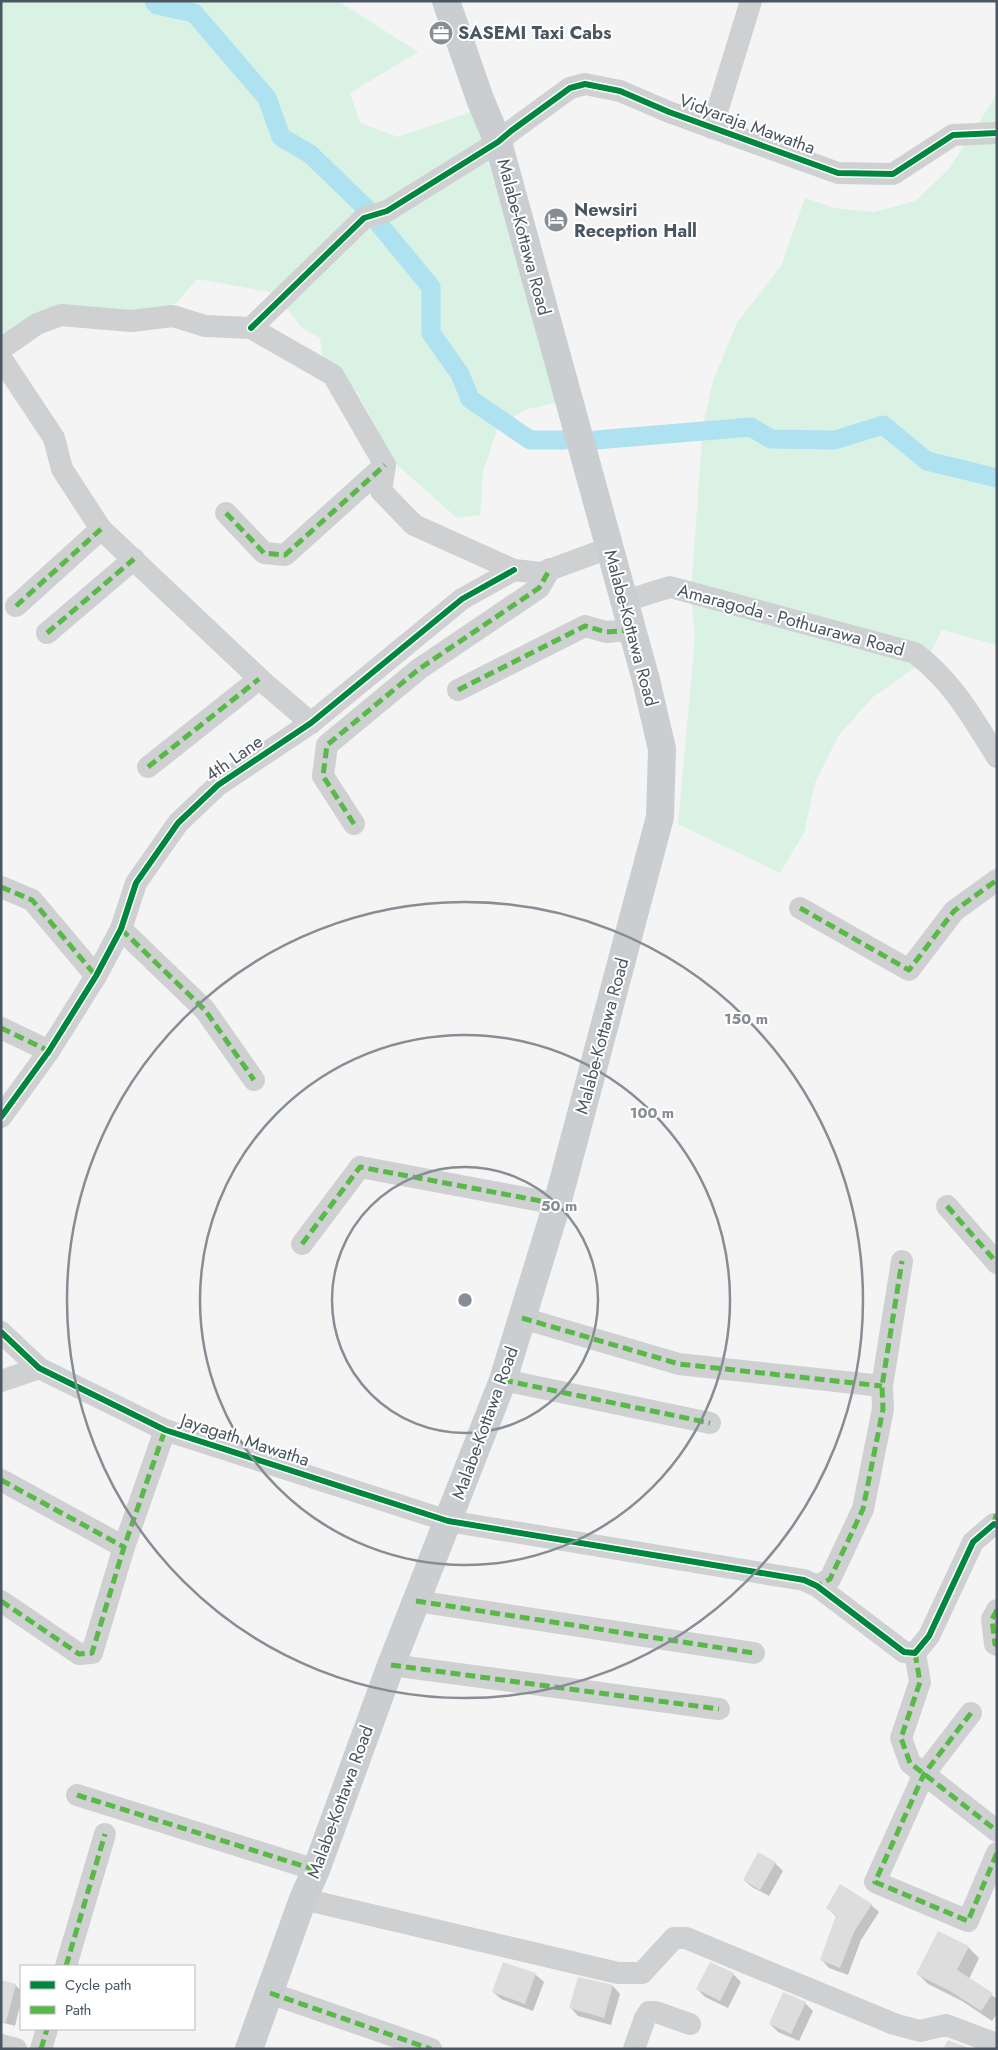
<svg xmlns="http://www.w3.org/2000/svg" width="998" height="2050" viewBox="0 0 998 2050" font-family="Jost,sans-serif">
  <rect width="100%" height="100%" fill="#f4f4f4"/>
  <g fill="#d9f2e3">
    <path d="M1,1H338L418,52L350,93L360,123L398,137L473,111L559,402L528,409L499,424L483,472L480,515L457,518L397,465L357,392L324,369L320,338L302,328L275,293L197,279L176,303L138,316L66,310L1,342Z"/>
    <path d="M997,94V645L942,630L927,659L873,697L839,735L815,783L804,833L780,873L678,824L695,637L691,593L703,426L713,381L737,323L781,266L805,198L834,208L874,212L915,201L949,169Z"/>
  </g>
  <g fill="#0003">
    <path d="M775,1863L783,1871L769,1896L752,1887L744,1880Z"/>
    <path d="M871,1905L879,1912L861,1940L848,1975L829,1968L822,1960L837,1917L827,1908Z"/>
    <path d="M968,1947L979,1958L969,1979L997,1999V2014L992,2021L962,2001L928,1984L918,1974Z"/>
    <path d="M503,1963L536,1975L544,1982L533,2011L501,1999L493,1992Z"/>
    <path d="M733,1974L741,1982L728,2008L705,1997L697,1989Z"/>
    <path d="M579,1979L613,1986L620,1994L611,2025L578,2016L571,2008Z"/>
    <path d="M1,1981L15,1985L21,1990V2001L15,2026L1,2022Z"/>
    <path d="M805,2003L813,2011L799,2041L778,2032L770,2024Z"/>
  </g>
  <g fill="none" stroke-linecap="round" stroke-linejoin="round">
    <g stroke="#aee2f0" stroke-width="19">
      <path d="M154,1L157,5L194,13L267,98L281,137L310,154L369,211"/>
      <path d="M379,224L431,287V333L460,374L470,399L530,440H564"/>
      <path d="M596,440L751,427L771,439L835,440L883,425L927,461L997,478"/>
    </g>
  </g>
  <g fill="#ddddde">
    <path d="M758,1852L776,1862L760,1890L743,1880Z"/>
    <path d="M840,1884L872,1904L854,1932L840,1968L820,1960L836,1915L826,1908Z"/>
    <path d="M938,1931L969,1946L957,1970L993,1993L981,2011L950,1991L916,1974Z"/>
    <path d="M503,1962L536,1973L525,2004L492,1992Z"/>
    <path d="M710,1962L734,1973L720,2001L696,1989Z"/>
    <path d="M578,1977L613,1985L604,2018L569,2008Z"/>
    <path d="M1,1980L16,1984L6,2022H1Z"/>
    <path d="M783,1992L806,2002L791,2034L769,2024Z"/>
    <path d="M948,2040L972,2049H943Z"/>
  </g>
  <g fill="none" stroke-linecap="round" stroke-linejoin="round">
    <g stroke="#ced0d2" stroke-width="22">
      <path d="M712,128L751,1"/>
      <path d="M251,328L364,218L387,211L498,142L511,131L570,88L585,84L620,91L669,112L838,173L893,174L953,135L997,133"/>
      <path d="M1,349L37,324L61,315L131,321L173,316L205,326L251,328L333,375L385,465L381,491L414,525L514,570L541,573L609,548"/>
      <path d="M1,358L54,438L62,469L101,529L262,681L311,723"/>
      <path d="M226,513L264,553L285,555L385,465"/>
      <path d="M625,601L670,587L915,653C953,682 972,717 997,757"/>
      <path d="M16,606L101,529"/>
      <path d="M47,633L134,559"/>
      <path d="M458,690L585,626L606,632L633,630"/>
      <path d="M148,767L259,679"/>
      <path d="M354,824L323,776L327,745L419,669L539,588L550,569"/>
      <path d="M1,887L32,900L96,976"/>
      <path d="M800,908L909,970L954,911L997,880"/>
      <path d="M121,929L205,1010L254,1080"/>
      <path d="M1,1028L49,1051"/>
      <path d="M1,1117L49,1051L96,976L121,929L136,883L178,823L218,785L311,723L462,599L514,570"/>
      <path d="M947,1206L997,1263"/>
      <path d="M302,1244L360,1167L557,1204"/>
      <path d="M522,1318L679,1364L882,1386"/>
      <path d="M1,1332L39,1368L165,1430L448,1521L804,1580L817,1586L904,1652L915,1653L929,1636L973,1542L994,1524L997,1525"/>
      <path d="M503,1380L710,1423"/>
      <path d="M1,1381L39,1368"/>
      <path d="M1,1480L124,1547"/>
      <path d="M817,1586L830,1579L863,1509L883,1409L882,1386L902,1261"/>
      <path d="M1,1601L79,1654L92,1653L124,1547L165,1430"/>
      <path d="M416,1601L754,1653"/>
      <path d="M997,1610L992,1619L995,1644L997,1645"/>
      <path d="M915,1653L920,1682L901,1738L910,1763L997,1831"/>
      <path d="M391,1665L719,1709"/>
      <path d="M971,1713L924,1774L875,1882L968,1921L997,1853"/>
      <path d="M77,1795L316,1870"/>
      <path d="M303,1899L618,1973H642L674,1938H686L894,2024L920,2031L946,2025L997,2044"/>
      <path d="M66,1966L105,1834"/>
      <path d="M270,1993L431,2049"/>
      <path d="M1,2045L16,2049"/>
      <path d="M41,2049L47,2029"/>
      <path d="M634,2049L645,2018L649,2012H656L690,2024"/>
    </g>
    <path stroke="#caced1" stroke-width="28" d="M249,2049L303,1899L316,1870L391,1665L503,1380L557,1204L660,817L662,749L646,680L498,142L480,99L446,1"/>
    <g stroke="#58b947" stroke-width="5" stroke-dasharray="10 5" stroke-linecap="butt">
      <path d="M226,513L264,553L285,555L385,465"/>
      <path d="M16,606L101,529"/>
      <path d="M47,633L134,559"/>
      <path d="M458,690L585,626L606,632L633,630"/>
      <path d="M148,767L259,679"/>
      <path d="M354,824L323,776L327,745L419,669L539,588L550,569"/>
      <path d="M1,887L32,900L96,976"/>
      <path d="M800,908L909,970L954,911L997,880"/>
      <path d="M121,929L205,1010L254,1080"/>
      <path d="M1,1028L49,1051"/>
      <path d="M947,1206L997,1263"/>
      <path d="M302,1244L360,1167L557,1204"/>
      <path d="M522,1318L679,1364L882,1386"/>
      <path d="M503,1380L710,1423"/>
      <path d="M1,1480L124,1547"/>
      <path d="M994,1524L997,1510"/>
      <path d="M813,1584L817,1586L830,1579L863,1509L883,1409L882,1386L902,1261"/>
      <path d="M1,1601L79,1654L92,1653L124,1547L165,1430"/>
      <path d="M416,1601L754,1653"/>
      <path d="M997,1610L992,1619L995,1644L997,1645"/>
      <path d="M915,1653L920,1682L901,1738L910,1763L997,1831"/>
      <path d="M391,1665L719,1709"/>
      <path d="M971,1713L924,1774L875,1882L968,1921L997,1853"/>
      <path d="M77,1795L316,1870"/>
      <path d="M66,1966L105,1834"/>
      <path d="M270,1993L431,2049"/>
      <path d="M41,2049L47,2029"/>
    </g>
    <defs>
      <g id="cycleway">
        <path d="M251,328L364,218L387,211L498,142L511,131L570,88L585,84L620,91L669,112L838,173L893,174L953,135L997,133"/>
        <path d="M1,1117L49,1051L96,976L121,929L136,883L178,823L218,785L311,723L462,599L514,570"/>
        <path d="M1,1332L39,1368L165,1430L448,1521L804,1580L817,1586L904,1652L915,1653L929,1636L973,1542L994,1524L997,1525"/>
      </g>
    </defs>
    <use href="#cycleway" stroke="#fff" stroke-width="9"/>
    <use href="#cycleway" stroke="#00873e" stroke-width="6"/>
  </g>
  <g fill="none" stroke="#868d94" stroke-width="2.5">
    <circle cx="465" cy="1300" r="133"/>
    <circle cx="465" cy="1300" r="265"/>
    <circle cx="465" cy="1300" r="398"/>
  </g>
  <defs>
    <symbol id="office-disc" viewBox="-11 -11 22 22"><circle r="9.5" fill="#868d94" stroke="#fff"/><path d="M-6-3h4V-5.5h4V-3h4V5H-6ZM-1-4.5V-3h2v-1.5ZM-6 0V1H6V0Z" fill="#fff"/></symbol>
    <symbol id="hotel-disc" viewBox="-11 -11 22 22"><circle r="9.5" fill="#868d94" stroke="#fff"/><path d="M-6-4.5h1.5V1H6V5H4.5V3h-9V5H-6ZM-4 0a1.8 1.8 0 1 1 3.6 0ZM.5 0V-2.5h3Q6-2.5 6 0Z" fill="#fff"/></symbol>
  </defs>
  <g fill-rule="evenodd">
    <use href="#office-disc" x="427" y="19" width="28" height="28"/>
    <use href="#hotel-disc" x="542" y="206" width="28" height="28"/>
  </g>
  <g text-anchor="middle" dominant-baseline="central" stroke-width="4" stroke-linejoin="round" paint-order="stroke">
    <g font-size="18" font-weight="bold" fill="#4a5661" stroke="#fff" text-anchor="start">
      <text x="458" y="33">SASEMI Taxi Cabs</text>
      <text x="574" y="210">Newsiri<tspan x="574" dy="21">Reception Hall</tspan></text>
    </g>
    <g font-size="18" fill="#4a5661" stroke="#fff">
      <text transform="translate(747 124) rotate(20)">Vidyaraja Mawatha</text>
      <text transform="translate(524 237) rotate(75)">Malabe-Kottawa Road</text>
      <text transform="translate(791 620) rotate(15)">Amaragoda - Pothuarawa Road</text>
      <text transform="translate(631 628) rotate(75)">Malabe-Kottawa Road</text>
      <text transform="translate(234 758) rotate(-35)">4th Lane</text>
      <text transform="translate(602 1036) rotate(-75)">Malabe-Kottawa Road</text>
      <text transform="translate(485 1423) rotate(-70)">Malabe-Kottawa Road</text>
      <text transform="translate(245 1440) rotate(18)">Jayagath Mawatha</text>
      <text transform="translate(340 1802) rotate(-70)">Malabe-Kottawa Road</text>
    </g>
  </g>
  <circle cx="465" cy="1300" r="8" fill="#868d94" stroke="#fff" stroke-width="2.5"/>
  <g font-size="15" text-anchor="middle" font-weight="bold" fill="#868d94" stroke="#fff" stroke-width="4" stroke-linejoin="round" paint-order="stroke">
    <text x="746" y="1024">150 m</text>
    <text x="652" y="1118">100 m</text>
    <text x="559" y="1211">50 m</text>
  </g>
  <rect width="998" height="2050" fill="none" stroke="#4a5661" stroke-width="5"/>
  <rect x="20" y="1965" width="175" height="65" fill="#ffffff" stroke="#b7bbc0"/>
  <rect x="30" y="1981" width="25" height="8" fill="#00873e" stroke="#b7bbc0"/>
  <text x="65" y="1990" font-size="15" fill="#4a5661">Cycle path</text>
  <rect x="30" y="2006" width="25" height="8" fill="#58b947" stroke="#b7bbc0"/>
  <text x="65" y="2015" font-size="15" fill="#4a5661">Path</text>
</svg>
